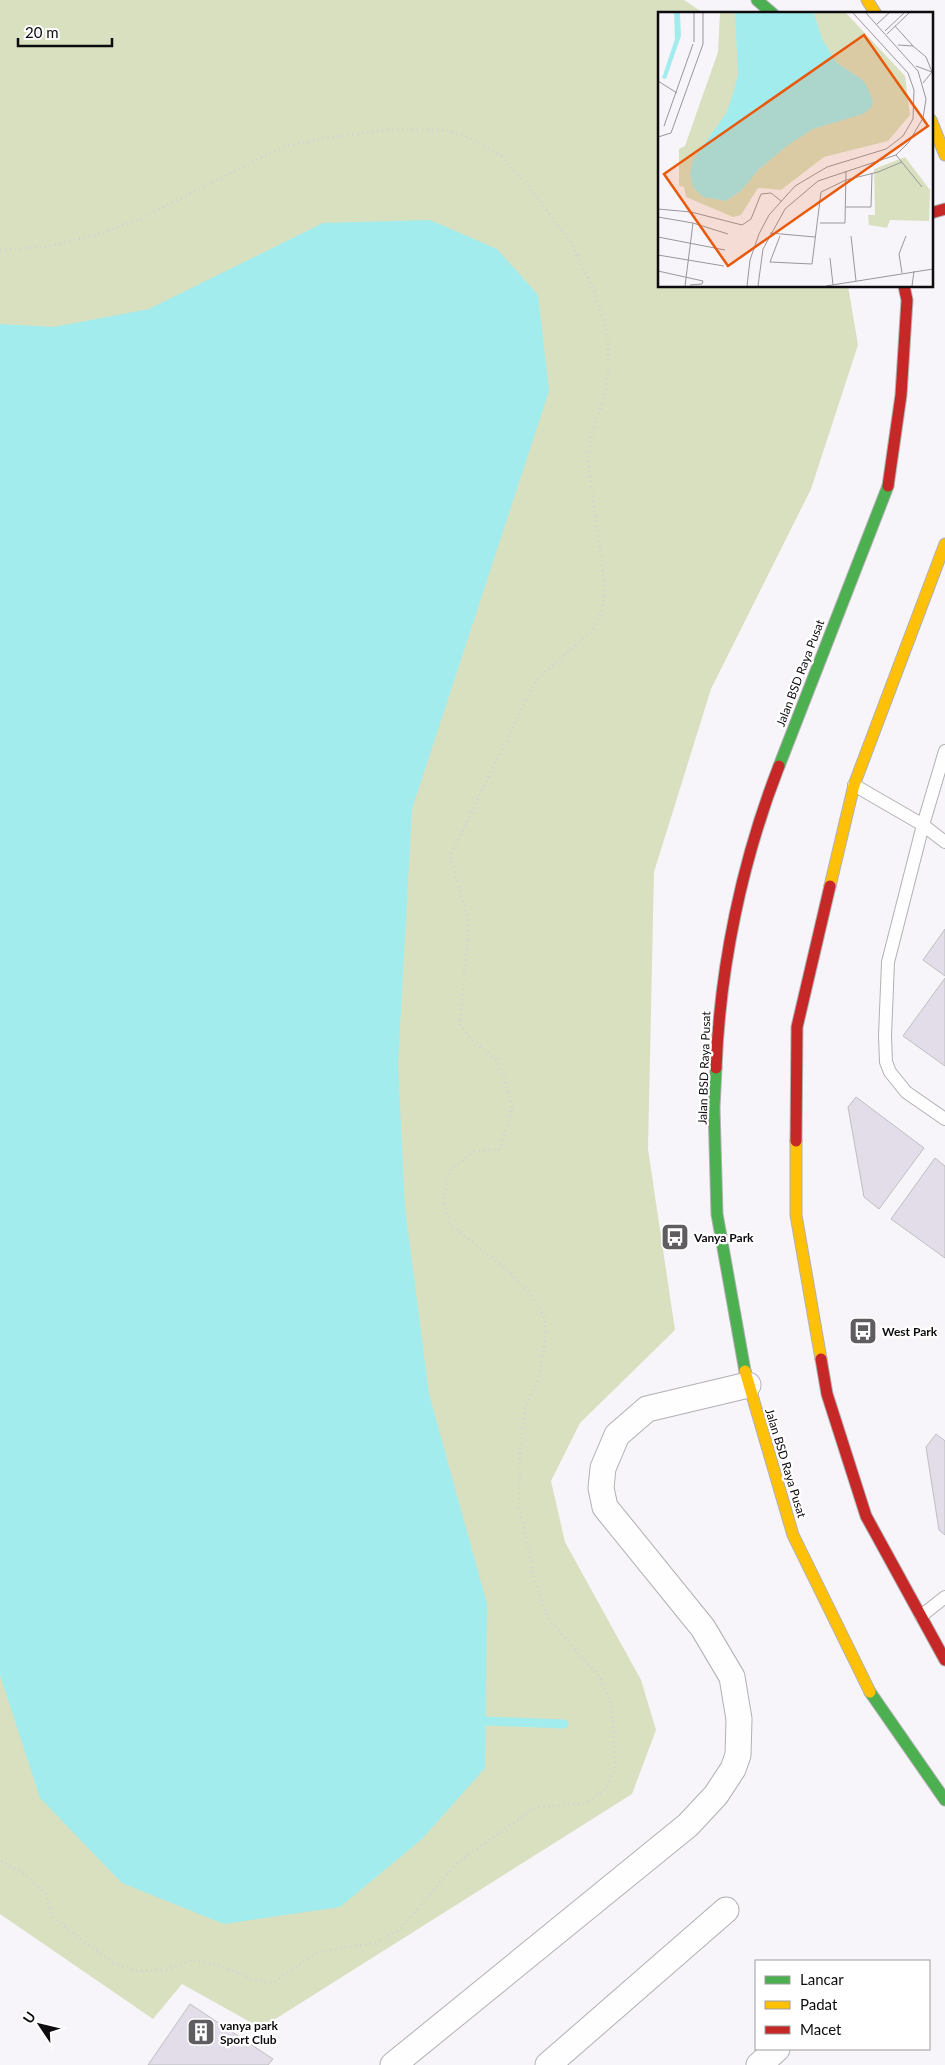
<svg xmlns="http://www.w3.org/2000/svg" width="945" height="2065" viewBox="0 0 945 2065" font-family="Lato,sans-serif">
  <rect width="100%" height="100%" fill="#f7f5f9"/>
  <path fill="#d9e0c0" d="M0,0H684L705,14H659V286H848L858,345L811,489L711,689L654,872L648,1149L675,1330L580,1423L551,1481L565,1542L641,1680L656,1730L632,1794L261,2028L182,1984L153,2019L0,1914Z"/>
  <path fill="#a2ecee" d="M430,220L497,249L538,295L549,391L412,809L398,1064L405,1208L429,1394L487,1604L485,1768L422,1839L340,1907L224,1924L122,1883L40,1798L0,1675V324L54,327L149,309L323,223Z"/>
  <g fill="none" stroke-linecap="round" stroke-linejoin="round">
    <path stroke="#a2ecee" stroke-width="9" d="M486,1721L564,1724"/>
  </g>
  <g fill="#e2dde9" stroke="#bfbec1">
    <path d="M945,929V976L923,960Z"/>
    <path d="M945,978V1066L903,1036Z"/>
    <path d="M856,1097L924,1148L879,1209L864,1197L848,1107Z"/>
    <path d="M935,1158L945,1166V1258L891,1219Z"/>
    <path d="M936,1434L945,1441V1535L939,1530L926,1447Z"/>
    <path d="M190,2004L273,2059L268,2065H148Z"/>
  </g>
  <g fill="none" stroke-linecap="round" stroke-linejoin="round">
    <defs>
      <g id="lane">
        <path d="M945,751L923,825L888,962L885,1036L886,1062L890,1072L906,1092L945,1119"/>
        <path d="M854,785L923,825L945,842"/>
        <path d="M921,1616L945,1597"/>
      </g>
      <g id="street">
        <path d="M393,2065L688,1825L716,1795L733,1769L738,1755L739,1719L732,1677L703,1628L605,1507L601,1488L603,1468L617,1435L647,1409L748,1385"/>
        <path d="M548,2065L726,1910"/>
        <path d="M759,2065L777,2049"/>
      </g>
      <g id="fast">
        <path d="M757,0L773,14"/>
        <path d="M779,766L888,486"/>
        <path d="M716,1068L714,1108L717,1214L745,1371"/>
        <path d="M870,1692L945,1800"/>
      </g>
      <g id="slow">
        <path d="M867,0L876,14"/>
        <path d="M931,120L945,155"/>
        <path d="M830,886L854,785L945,544"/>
        <path d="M796,1141V1215L821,1359"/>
        <path d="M745,1371L793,1535L870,1692"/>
      </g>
      <g id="jam">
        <path d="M931,213L945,209"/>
        <path d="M888,486L901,395L907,300L904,286"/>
        <path d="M716,1068C720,966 742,861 779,766"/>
        <path d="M796,1141L797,1027L830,886"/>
        <path d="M821,1359L827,1394L866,1516L945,1660"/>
      </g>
    </defs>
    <use href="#lane" stroke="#b1b0b3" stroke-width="14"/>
    <use href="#street" stroke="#b1b0b3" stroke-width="27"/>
    <use href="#fast" stroke="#b1b0b3" stroke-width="13"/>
    <use href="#slow" stroke="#b1b0b3" stroke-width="13"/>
    <use href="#jam" stroke="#b1b0b3" stroke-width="13"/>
    <path stroke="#d2d0d2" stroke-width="3" stroke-dasharray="1 4" stroke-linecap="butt" d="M0,250L44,247L99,234L142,218L282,147L328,138L386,130H445L468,137L501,156L531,189L570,241L594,290L608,336V372L603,401L591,437L588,461L605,590L602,610L593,630L536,680L450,856L469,923L460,1024L468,1036L496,1060L504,1077L512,1107L500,1149L474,1151L450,1171L443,1198L450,1224L505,1268L529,1292L545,1318V1343L538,1378L525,1409L520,1452L519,1506L535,1581L549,1620L599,1676L612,1705L615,1768L605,1789L586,1803L534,1808L455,1865L402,1927L376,1943L318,1952L273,1983L253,1980L219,1965L192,1960L167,1970L136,1971L112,1962L68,1930L52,1915L45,1893L26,1875L0,1860"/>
    <use href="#lane" stroke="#fefefe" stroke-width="12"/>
    <use href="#street" stroke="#fefefe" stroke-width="25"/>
    <use href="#fast" stroke="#4caf50" stroke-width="11"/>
    <use href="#slow" stroke="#ffc107" stroke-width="11"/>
    <use href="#jam" stroke="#c62828" stroke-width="11"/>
  </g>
  <defs>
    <symbol id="bus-square" viewBox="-11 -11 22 22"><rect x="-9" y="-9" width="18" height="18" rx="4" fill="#5f5d60" stroke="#fff"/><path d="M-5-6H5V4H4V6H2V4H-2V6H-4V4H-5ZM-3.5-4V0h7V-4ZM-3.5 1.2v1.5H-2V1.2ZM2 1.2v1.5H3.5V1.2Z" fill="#fff"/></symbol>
    <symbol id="building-square" viewBox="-11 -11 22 22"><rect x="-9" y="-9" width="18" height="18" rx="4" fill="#5f5d60" stroke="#fff"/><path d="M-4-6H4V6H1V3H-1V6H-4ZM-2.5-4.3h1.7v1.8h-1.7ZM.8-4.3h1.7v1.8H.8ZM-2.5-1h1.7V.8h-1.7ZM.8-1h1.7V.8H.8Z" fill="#fff"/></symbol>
  </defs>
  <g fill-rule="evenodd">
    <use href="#bus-square" x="659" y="1221" width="32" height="32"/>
    <use href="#bus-square" x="847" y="1315" width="32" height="32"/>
    <use href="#building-square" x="185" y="2016" width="32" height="32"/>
  </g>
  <g text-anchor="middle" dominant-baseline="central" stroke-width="4.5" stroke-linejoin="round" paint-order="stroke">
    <g font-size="12" fill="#0d0b0e" stroke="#fff">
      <text transform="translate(800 673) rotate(-69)">Jalan BSD Raya Pusat</text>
      <text transform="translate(704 1068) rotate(-88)">Jalan BSD Raya Pusat</text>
      <text transform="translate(786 1463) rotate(73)">Jalan BSD Raya Pusat</text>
    </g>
    <g font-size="12" font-weight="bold" fill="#0d0b0e" stroke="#fff" text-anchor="start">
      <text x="694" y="1237">Vanya Park</text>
      <text x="882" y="1331">West Park</text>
      <text x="220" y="2025">vanya park<tspan x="220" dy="14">Sport Club</tspan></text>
    </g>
  </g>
  <g transform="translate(658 12)">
    <rect width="275" height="275" fill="#f7f5f9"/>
    <path d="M62,1H188L247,64L252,103L230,129L166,145L123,178L100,176L83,203L75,205L28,185L26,175L21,174V137L27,134L60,40ZM247,145L272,178L271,209L232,208L229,216L211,213L210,203H217L216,157Z" fill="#d9e0c0"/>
    <path d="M16,1H22L23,24L8,67L4,66L17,27ZM77,1H156L164,27L178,50L206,69L215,88L214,95L205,102L155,117L130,133L100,158L84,178L68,189L45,185L35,175L32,162L35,148L69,100L76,78L80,63Z" fill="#a2ecee"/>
    <path fill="none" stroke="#99979b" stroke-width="1" d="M219,12L231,1M237,14L255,34M227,19L246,1M229,22L251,1M36,30V1M240,33L255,34L268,45L274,60L265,71M258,54L274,60M0,69L19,81M6,114L35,32M0,125L13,121L45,32V1M238,143L264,175M188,195H213L214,161M0,197L33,200L84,213L93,207L103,182L113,181L123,189M0,205L35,211L27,274M35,211L70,222M162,211H187L188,159M112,221L157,225M122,224L112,250L154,252L163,180L188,168L220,160L244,150M193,224L198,269M0,225L67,238M0,243L66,254M172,246L175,273M0,259L45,269L44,272L32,273M244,261L241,242L248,224M89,274L92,248L101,222L111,203L137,174L169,155L228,137L245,124L255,107L256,78L250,61L195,1M100,274L105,237L127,197L160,169L238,143L251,130L265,106L268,87L260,59L208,1M168,274L275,257M254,274L256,259"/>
    <path fill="#e8590c" fill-opacity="0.15" stroke="#e8590c" stroke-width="2.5" d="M206,23L270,114L70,254L6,162Z"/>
    <rect width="275" height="275" fill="none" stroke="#0d0b0e" stroke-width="2.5"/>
  </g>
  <rect x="755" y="1960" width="175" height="90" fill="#ffffff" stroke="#9e9d9f"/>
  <rect x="765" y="1976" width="25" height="8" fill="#4caf50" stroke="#9e9d9f"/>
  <text x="800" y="1985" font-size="15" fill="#0d0b0e">Lancar</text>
  <rect x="765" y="2001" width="25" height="8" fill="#ffc107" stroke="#9e9d9f"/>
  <text x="800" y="2010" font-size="15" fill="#0d0b0e">Padat</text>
  <rect x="765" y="2026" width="25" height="8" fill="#c62828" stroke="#9e9d9f"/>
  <text x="800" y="2035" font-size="15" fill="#0d0b0e">Macet</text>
  <g transform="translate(40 2025) rotate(305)" stroke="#ffffff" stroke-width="4" paint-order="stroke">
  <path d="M0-4L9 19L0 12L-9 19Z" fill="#0d0b0e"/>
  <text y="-8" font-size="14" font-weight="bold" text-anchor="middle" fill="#0d0b0e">U</text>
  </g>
  <path d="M18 38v8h94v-8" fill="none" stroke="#0d0b0e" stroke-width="2.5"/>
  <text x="25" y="38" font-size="15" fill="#0d0b0e" stroke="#ffffff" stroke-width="4" paint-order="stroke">20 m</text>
</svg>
